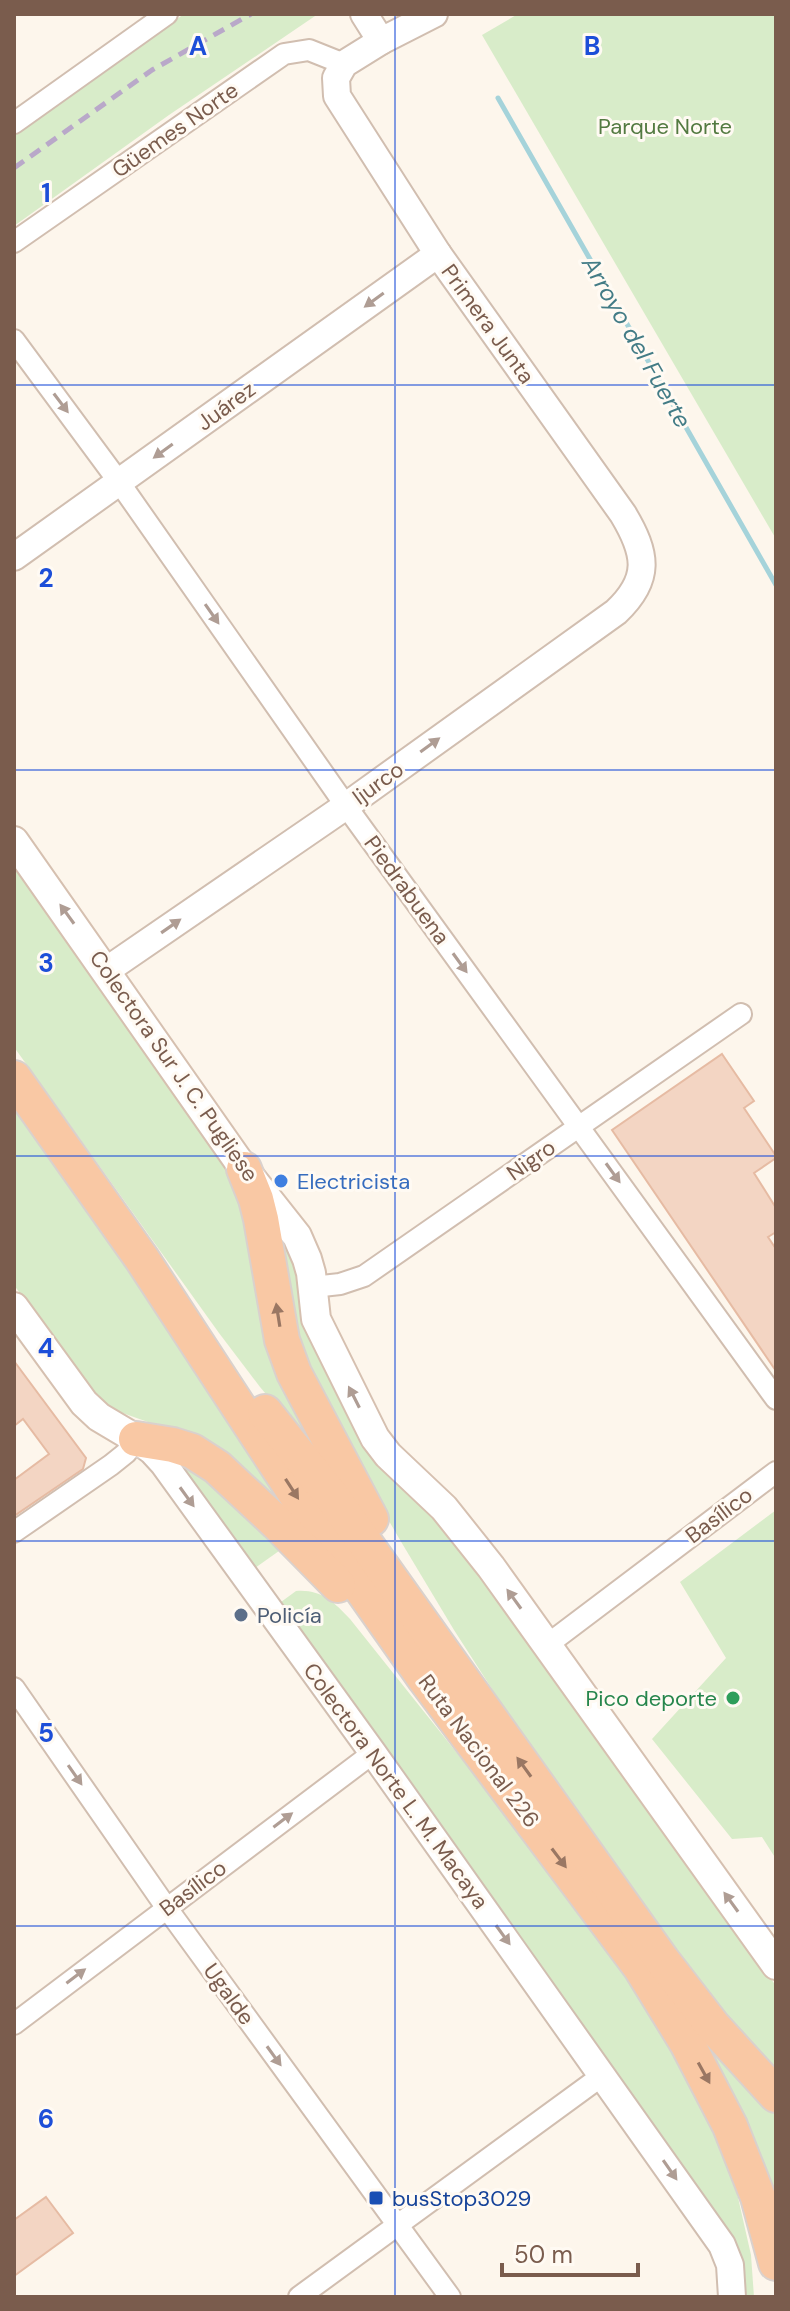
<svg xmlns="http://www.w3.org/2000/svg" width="790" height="2311" viewBox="0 0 790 2311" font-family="'DM Sans',sans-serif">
  <rect width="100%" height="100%" fill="#fdf6ec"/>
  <g fill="#d8ecc9">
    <path d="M184,14H318L169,115L14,226V135Z"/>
    <path d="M518,14H776V539L482,35Z"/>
    <path d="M14,854L224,1156L341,1483L260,1387L219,1333L14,1047Z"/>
    <path d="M14,1102L162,1312L327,1560L190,1437L117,1411L95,1398L14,1285Z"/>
    <path d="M277,1226L429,1508L482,1571L776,1986V2079L727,2026L546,1773L454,1630L403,1545L316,1396L303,1367Z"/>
    <path d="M181,1456L286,1546L255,1568L177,1462Z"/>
    <path d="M776,1510V1859L762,1837L732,1839L652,1739L726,1658L680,1582Z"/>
    <path d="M296,1591C321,1589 334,1602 350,1619L532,1847L620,1968L656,2022L697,2095L732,2171L751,2255L754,2297H741L707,2202L281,1602Z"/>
    <path d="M654,1962L776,2103V2215Z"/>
  </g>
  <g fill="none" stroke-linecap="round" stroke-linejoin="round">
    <path stroke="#a5d3da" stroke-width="5" d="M498,98L776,585"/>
  </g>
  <g fill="#f3d5c3" stroke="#e6bba3" stroke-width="2">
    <path d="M722,1054L754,1101L744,1108L776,1156V1158L754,1173L776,1208V1232L768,1237L776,1249V1371L612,1130Z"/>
    <path d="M14,1361L86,1458L83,1469L14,1516V1480L49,1454L23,1419L14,1426Z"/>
    <path d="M46,2197L73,2233L14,2276V2220Z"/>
  </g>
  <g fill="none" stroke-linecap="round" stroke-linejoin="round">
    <defs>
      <g id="minor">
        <path d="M14,123L167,14"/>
        <path d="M14,242L284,54L309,50L344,64"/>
        <path d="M14,340L119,482L346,806L776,1399"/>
        <path d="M313,1287L340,1284L364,1276L741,1014"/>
        <path d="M14,1532L111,1465L126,1453L136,1439"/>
        <path d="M547,1645L776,1472"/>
        <path d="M14,1688L166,1907L450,2297"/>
        <path d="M14,2024L373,1753"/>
        <path d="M299,2297L603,2075"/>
      </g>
      <g id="tertiary">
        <path d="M364,14L381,41"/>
        <path d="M14,557L438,254"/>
        <path d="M107,970L346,806L616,612C651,579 647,554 623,514L438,254L337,96L336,78L344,64L381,41L434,14"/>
        <path d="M136,1439L152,1451L163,1463L373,1753L722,2245L730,2265L732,2297"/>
      </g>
      <g id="secondary">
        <path d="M14,841L244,1169L297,1236L307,1259L311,1273L316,1319L375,1438L388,1455L444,1508L491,1567L776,1965"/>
        <path d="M14,1307L84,1403L99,1417L136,1439"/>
      </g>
      <g id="trunk">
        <path d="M14,1078L142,1259L310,1516L425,1679L641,1968L687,2043L730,2126L758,2197L776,2263"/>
        <path d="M244,1169L256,1199L261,1219L282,1340L294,1373L371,1519"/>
        <path d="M265,1412L333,1498L662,1960L713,2026L776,2095"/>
        <path d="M136,1439L173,1445L192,1451L217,1467L277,1523L338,1585"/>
      </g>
    </defs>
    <use href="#minor" stroke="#d1beb0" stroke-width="24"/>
    <use href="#tertiary" stroke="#d1beb0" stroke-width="30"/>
    <use href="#secondary" stroke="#d6c0b0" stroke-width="32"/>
    <use href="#trunk" stroke="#dad1cd" stroke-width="38"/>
    <use href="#minor" stroke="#fff" stroke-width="20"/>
    <use href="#tertiary" stroke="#fff" stroke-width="26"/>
    <use href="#secondary" stroke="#fff" stroke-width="28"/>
    <use href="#trunk" stroke="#f9c8a4" stroke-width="34"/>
    <path stroke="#b9a8c9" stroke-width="5" stroke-dasharray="12 8" stroke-linecap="butt" d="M14,168L152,70L251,14"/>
  </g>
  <defs><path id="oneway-solid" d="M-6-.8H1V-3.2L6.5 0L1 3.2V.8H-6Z" transform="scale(2)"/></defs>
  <g fill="#af9d94">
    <use href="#oneway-solid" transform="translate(374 300) rotate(144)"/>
    <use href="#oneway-solid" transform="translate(61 403) rotate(53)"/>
    <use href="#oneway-solid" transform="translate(163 451) rotate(144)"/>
    <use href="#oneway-solid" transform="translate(212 614) rotate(55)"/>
    <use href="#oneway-solid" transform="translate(430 745) rotate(-36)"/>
    <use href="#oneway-solid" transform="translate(67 914) rotate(-126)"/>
    <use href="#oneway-solid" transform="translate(171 926) rotate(-35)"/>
    <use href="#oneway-solid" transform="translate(460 963) rotate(54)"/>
    <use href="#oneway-solid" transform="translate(613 1173) rotate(54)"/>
    <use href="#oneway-solid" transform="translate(354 1397) rotate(-117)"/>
    <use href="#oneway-solid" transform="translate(187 1497) rotate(54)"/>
    <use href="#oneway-solid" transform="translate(514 1599) rotate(-126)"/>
    <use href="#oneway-solid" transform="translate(75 1775) rotate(55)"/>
    <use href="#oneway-solid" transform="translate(283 1820) rotate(-37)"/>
    <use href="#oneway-solid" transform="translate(731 1902) rotate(-126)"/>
    <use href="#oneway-solid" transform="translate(503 1935) rotate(54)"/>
    <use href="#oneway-solid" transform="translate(76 1976) rotate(-37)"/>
    <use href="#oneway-solid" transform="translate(274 2056) rotate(54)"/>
    <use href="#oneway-solid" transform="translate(670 2170) rotate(55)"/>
  </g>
  <g fill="#9a7763">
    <use href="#oneway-solid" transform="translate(278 1315) rotate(-99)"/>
    <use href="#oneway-solid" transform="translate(292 1489) rotate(57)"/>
    <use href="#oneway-solid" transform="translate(524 1767) rotate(-126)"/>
    <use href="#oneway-solid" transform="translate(559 1858) rotate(53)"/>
    <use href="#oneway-solid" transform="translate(704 2073) rotate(61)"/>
  </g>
  <path fill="none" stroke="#1d4ed8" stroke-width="2" stroke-opacity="0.55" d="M395,14V2297M14,385H776M14,770H776M14,1156H776M14,1541H776M14,1926H776"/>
  <circle fill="#3f7fe0" stroke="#fffaf3" stroke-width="3" cx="281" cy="1181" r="8"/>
  <circle fill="#5c6f8a" stroke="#fffaf3" stroke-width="3" cx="241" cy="1615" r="8"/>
  <circle fill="#2e9e5b" stroke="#fffaf3" stroke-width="3" cx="733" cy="1698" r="8"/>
  <rect fill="#1a4fb4" stroke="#fffaf3" stroke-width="3" x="368" y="2190" width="16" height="16" rx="4"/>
  <g text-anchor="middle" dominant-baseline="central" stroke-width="6" stroke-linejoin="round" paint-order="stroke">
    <g font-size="22" fill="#537a41" stroke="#fffaf3">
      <text x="665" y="126">Parque Norte</text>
    </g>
    <g font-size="22" fill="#7a5c4d" stroke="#fffaf3">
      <text transform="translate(175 130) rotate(-35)">Güemes Norte</text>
      <text transform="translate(488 324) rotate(54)">Primera Junta</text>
      <text transform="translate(226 406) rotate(-36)">Juárez</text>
      <text transform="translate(378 783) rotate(-36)">Ijurco</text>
      <text transform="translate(407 890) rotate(54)">Piedrabuena</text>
      <text transform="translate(174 1066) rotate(55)">Colectora Sur J. C. Pugliese</text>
      <text transform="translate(531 1160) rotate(-35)">Nigro</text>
      <text transform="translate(719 1515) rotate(-37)">Basílico</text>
      <text transform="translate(479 1751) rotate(53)">Ruta Nacional 226</text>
      <text transform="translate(396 1786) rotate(54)">Colectora Norte L. M. Macaya</text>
      <text transform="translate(193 1888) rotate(-37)">Basílico</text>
      <text transform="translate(229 1994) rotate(54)">Ugalde</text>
    </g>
    <g font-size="22" fill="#366cbe" stroke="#fffaf3" text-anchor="start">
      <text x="297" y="1181">Electricista</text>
    </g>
    <g font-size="22" fill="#4e5e75" stroke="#fffaf3" text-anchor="start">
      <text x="257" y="1615">Policía</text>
    </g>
    <g font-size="22" fill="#27864d" stroke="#fffaf3" text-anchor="end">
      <text x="717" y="1698">Pico deporte</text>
    </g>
    <g font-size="22" fill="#164399" stroke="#fffaf3" text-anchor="start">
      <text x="392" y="2198">busStop3029</text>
    </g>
    <g font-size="24" font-style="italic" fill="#437c86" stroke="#fffaf3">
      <text transform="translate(637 342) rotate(60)">Arroyo del Fuerte</text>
    </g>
  </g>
  <g font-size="26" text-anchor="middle" font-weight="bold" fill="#1d4ed8" stroke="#fffaf3" stroke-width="6" stroke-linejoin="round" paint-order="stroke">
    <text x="198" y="55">A</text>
    <text x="592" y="55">B</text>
    <text x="46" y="202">1</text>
    <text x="46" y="587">2</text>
    <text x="46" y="972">3</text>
    <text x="46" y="1357">4</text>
    <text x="46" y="1742">5</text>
    <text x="46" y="2128">6</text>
  </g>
  <rect width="790" height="2311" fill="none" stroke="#7a5c4d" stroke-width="32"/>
  <path d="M502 2263v12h136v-12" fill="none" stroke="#7a5c4d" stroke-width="4"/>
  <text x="514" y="2263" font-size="24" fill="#7a5c4d" stroke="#fffaf3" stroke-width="6" paint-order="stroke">50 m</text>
</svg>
